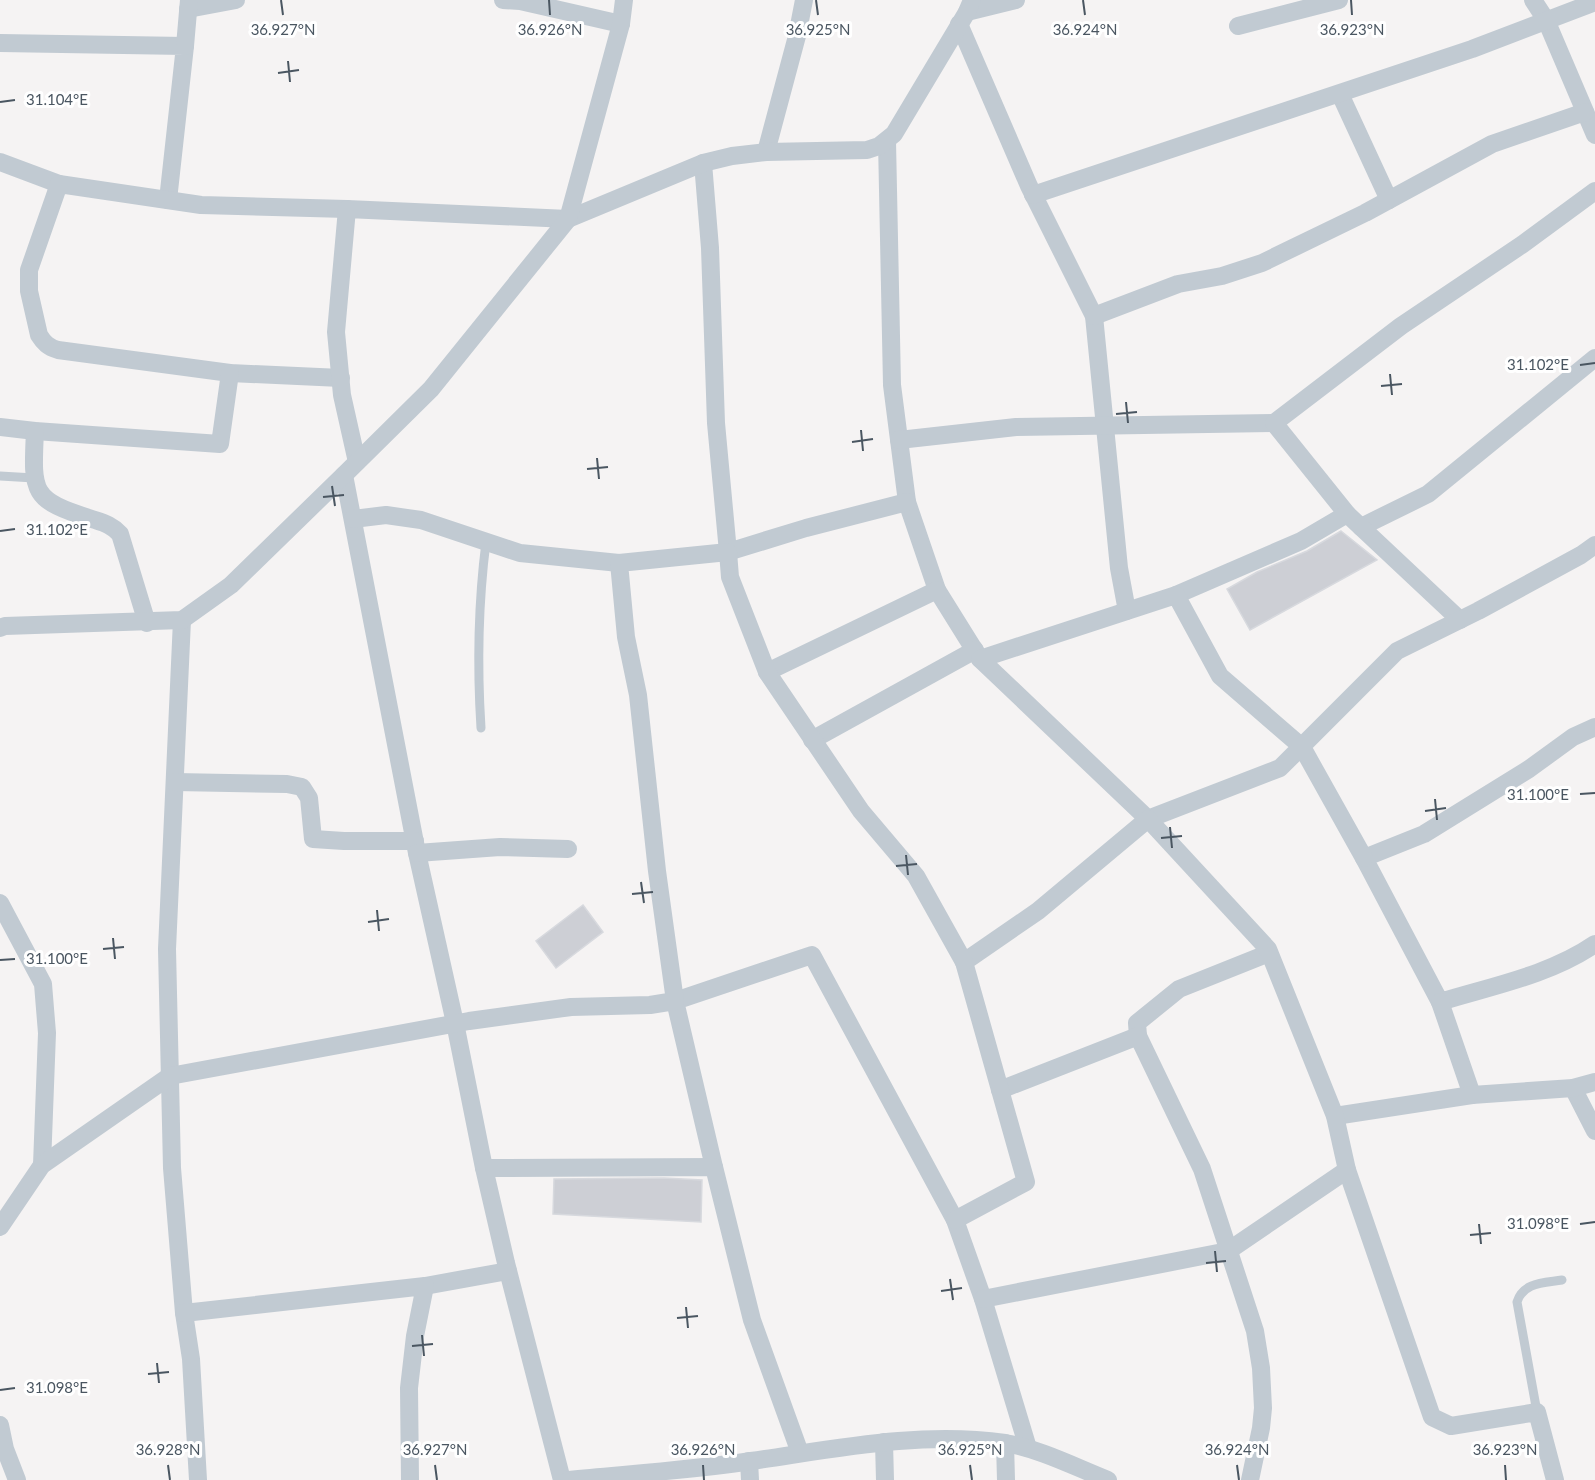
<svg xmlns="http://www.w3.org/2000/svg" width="1595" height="1480" viewBox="0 0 1595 1480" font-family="Lato,sans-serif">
  <rect width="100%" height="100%" fill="#f5f3f3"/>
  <g fill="#cdcfd5" stroke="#d7d9de" stroke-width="1.5">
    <path d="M1341,531L1377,560L1250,630L1227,589L1257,572L1307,551Z"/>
    <path d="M583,905L603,932L556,968L536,941Z"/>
    <path d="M664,1178L702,1180L701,1222L553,1214L554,1179Z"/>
  </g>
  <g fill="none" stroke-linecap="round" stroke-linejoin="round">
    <g stroke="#c1cad2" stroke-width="9">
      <path d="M0,476L34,478"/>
      <path d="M481,728C477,665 478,605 486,542"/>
      <path d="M1537,1412L1517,1302C1523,1282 1544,1283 1562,1280"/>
    </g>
    <g stroke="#c1cad2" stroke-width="18">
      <path d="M503,0L520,1L621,24"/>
      <path d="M1533,0L1546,20L1595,135"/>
      <path d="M188,9L236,0"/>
      <path d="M967,12L1016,0"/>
      <path d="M959,24L1029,186L1094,316L1119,568L1127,611"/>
      <path d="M1238,26L1339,0"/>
      <path d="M0,43L185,46L168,200"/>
      <path d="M185,46L189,0"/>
      <path d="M1340,94L1389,200"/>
      <path d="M887,141L892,385L907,502L937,590L980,659"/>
      <path d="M766,152L797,36L804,0"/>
      <path d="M0,162L59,184"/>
      <path d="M703,163L710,248L716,423L728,552L806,528L907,502"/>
      <path d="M1033,195L1472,49L1595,2"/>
      <path d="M1094,316L1178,284L1222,276L1262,263L1365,213L1492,144L1585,112"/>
      <path d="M341,378L230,373L58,350C48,347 44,343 39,335L29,291V270L59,184L201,205L347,209"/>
      <path d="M0,427L35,431L220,444L230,373"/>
      <path d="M35,431C32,493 31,500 92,519C104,523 112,525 120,534L147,623"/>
      <path d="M899,440L1016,427L1274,423"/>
      <path d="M357,462L342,395L336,332L347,209L568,219L703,163L732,156L766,152L867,150L879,146L894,134L967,12L972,0"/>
      <path d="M344,475L417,853L455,1023L484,1168L506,1263L562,1480"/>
      <path d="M1347,514L1274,423L1401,326L1523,244L1595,191"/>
      <path d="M353,519L386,515L421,520L520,553L619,563"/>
      <path d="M1361,527L1428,494L1595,358"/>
      <path d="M1176,595L1301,541L1347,514L1460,620"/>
      <path d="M182,620L167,949L172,1168L184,1313L191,1359L198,1480"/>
      <path d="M0,628L5,626L182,620L231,585L344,475L431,389L568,219L621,24L624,0"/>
      <path d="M767,672L937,590"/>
      <path d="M1595,727L1573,737L1529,769L1424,834L1364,858L1440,1002C1492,986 1550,975 1595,944"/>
      <path d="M812,740L975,650"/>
      <path d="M175,782L287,784L302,787L309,798L313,839L344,841H415"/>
      <path d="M417,853L500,847L568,849"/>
      <path d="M1364,858L1302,747L1220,676L1176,595L980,659L1148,819L1280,768L1397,651L1478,611L1581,555L1595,545"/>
      <path d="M0,903L43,984L47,1033L42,1165"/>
      <path d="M1440,1002L1472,1095"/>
      <path d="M1138,1036L1137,1023L1179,989L1269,953"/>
      <path d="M1573,1088L1595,1131"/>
      <path d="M1000,1090L1138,1036L1202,1169L1255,1331L1261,1368L1263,1408L1261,1428L1250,1480"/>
      <path d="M1335,1116L1472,1095L1573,1088L1595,1082"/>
      <path d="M714,1167L675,1001L812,955L955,1220L983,1299L1028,1448"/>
      <path d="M484,1168L714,1167L752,1320L800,1453"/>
      <path d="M1347,1170L1432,1417L1451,1426L1537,1412L1555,1480"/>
      <path d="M955,1220L1026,1182L964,962L1038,911L1148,819L1268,949L1335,1116L1347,1170L1228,1251L983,1299"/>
      <path d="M0,1227L42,1165L170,1076L469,1021L571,1007L650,1005L675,1001L657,871L638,695L626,637L619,563L728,552L730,577L767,672L861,811L916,876L964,962"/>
      <path d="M425,1286L508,1271"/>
      <path d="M184,1313L425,1286L415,1336L409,1388L410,1480"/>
      <path d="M0,1425L5,1449L17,1480"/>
      <path d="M884,1442L885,1480"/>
      <path d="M1005,1443L1006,1480"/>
      <path d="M749,1461L750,1480"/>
      <path d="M569,1480C630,1474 691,1470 751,1461C835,1449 920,1431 1005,1443C1040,1449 1075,1467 1108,1480"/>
    </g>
  </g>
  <path fill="none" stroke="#4a5661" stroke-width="2" d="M281,0L283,15M549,0L550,15M816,0L818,15M1083,0L1085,15M1351,0L1352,15M288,61L290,82M278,73L299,70M0,102L15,100M1580,365L1595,363M1390,374L1392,395M1381,386L1402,384M1126,402L1128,423M1116,414L1137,412M861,430L863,451M852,442L873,439M597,458L599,479M587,469L608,467M332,486L335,506M323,497L344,495M0,531L15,529M1580,794L1595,793M1435,799L1437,820M1425,811L1446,808M1170,827L1172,848M1161,838L1182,836M906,855L908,875M896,866L917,864M641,882L644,903M632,894L653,892M377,910L379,931M368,922L389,919M113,938L115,959M103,949L124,947M0,960L15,959M1479,1224L1481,1244M1580,1224L1595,1222M1470,1235L1491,1233M1215,1251L1217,1272M1206,1263L1226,1261M950,1279L953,1300M941,1291L962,1288M686,1307L688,1328M677,1318L698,1316M422,1335L424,1356M412,1346L433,1344M157,1363L159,1383M148,1374L169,1372M0,1390L15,1388M168,1465L170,1480M435,1465L437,1480M703,1465L704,1480M970,1465L972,1480M1237,1465L1239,1480M1505,1465L1506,1480"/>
  <g font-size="15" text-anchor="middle" fill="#4a5661" stroke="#fff" stroke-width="6" stroke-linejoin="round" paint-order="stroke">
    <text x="283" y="35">36.927°N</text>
    <text x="550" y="35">36.926°N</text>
    <text x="818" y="35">36.925°N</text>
    <text x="1085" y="35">36.924°N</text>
    <text x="1352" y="35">36.923°N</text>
    <text x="57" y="105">31.104°E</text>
    <text x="1538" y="370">31.102°E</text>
    <text x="57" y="535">31.102°E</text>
    <text x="1538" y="800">31.100°E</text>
    <text x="57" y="964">31.100°E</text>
    <text x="1538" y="1229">31.098°E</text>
    <text x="57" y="1393">31.098°E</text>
    <text x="168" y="1455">36.928°N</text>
    <text x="435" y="1455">36.927°N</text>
    <text x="703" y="1455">36.926°N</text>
    <text x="970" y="1455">36.925°N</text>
    <text x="1237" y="1455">36.924°N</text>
    <text x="1505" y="1455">36.923°N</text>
  </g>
</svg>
